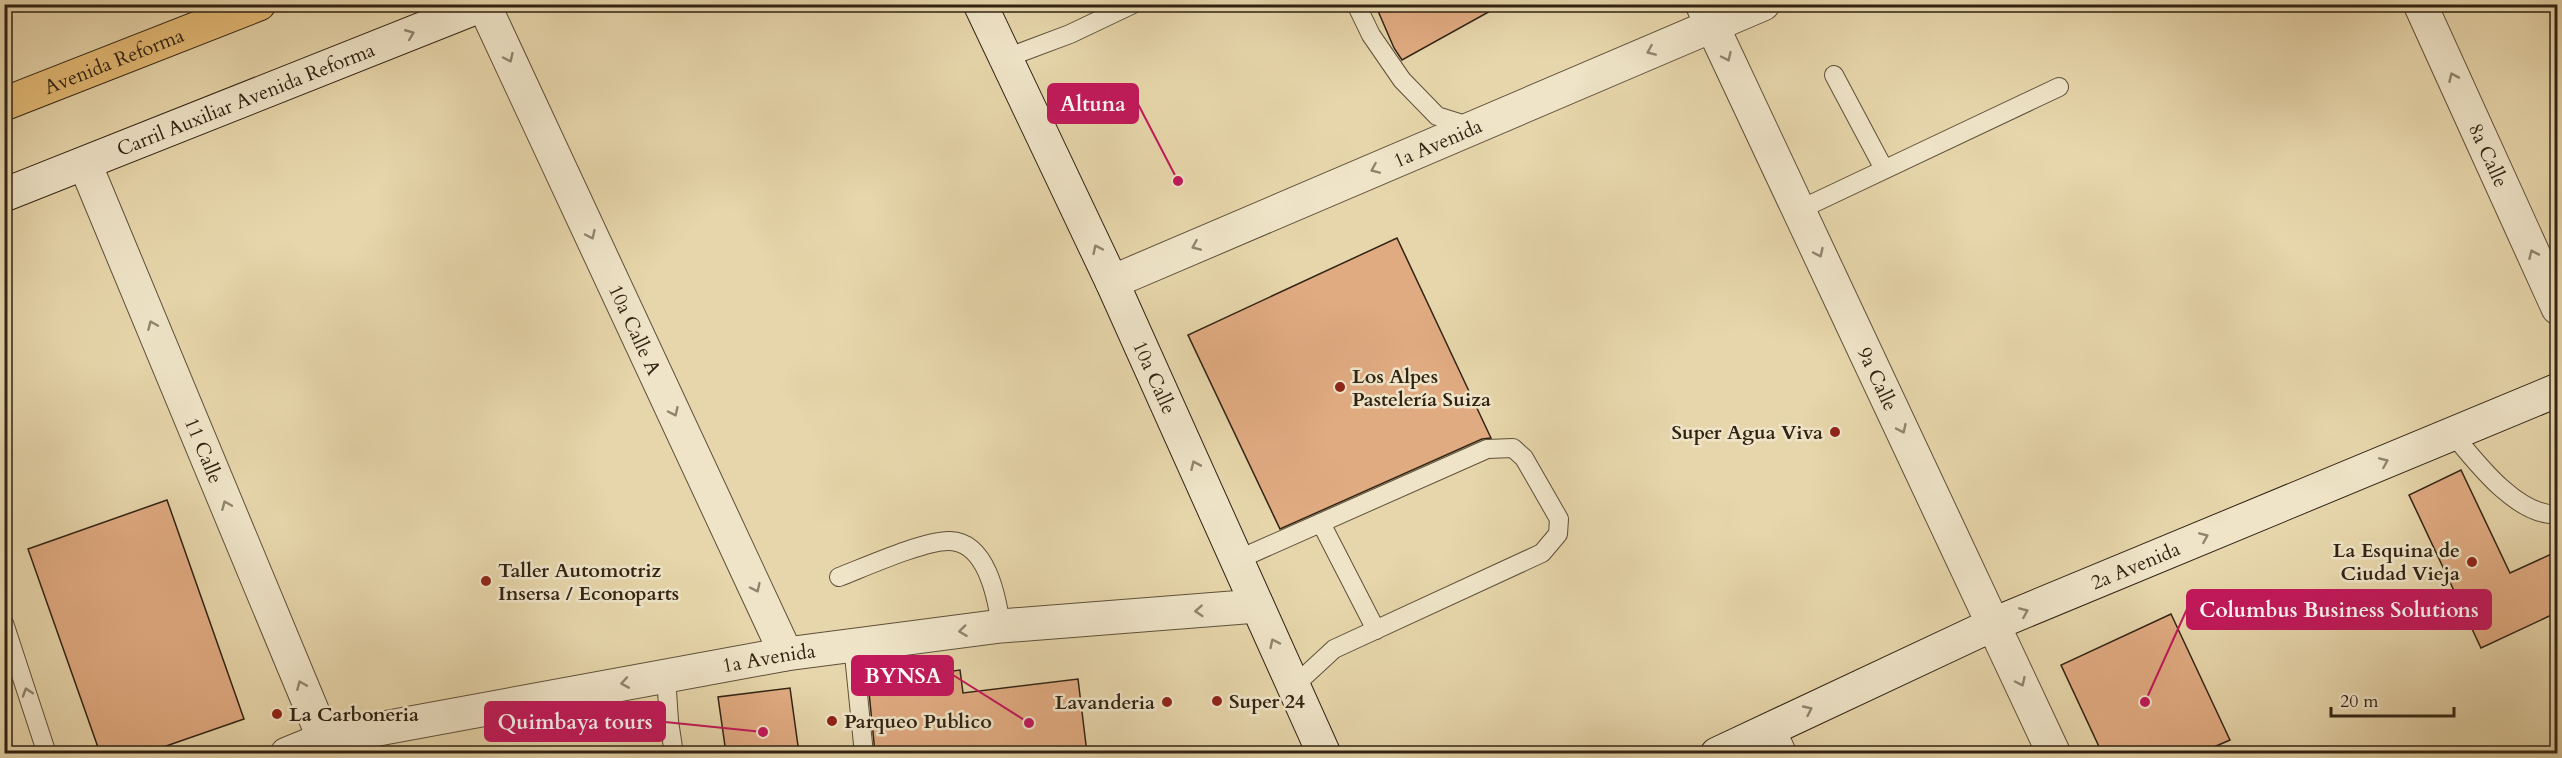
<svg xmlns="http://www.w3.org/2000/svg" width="2562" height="758" viewBox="0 0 2562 758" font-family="Cardo,serif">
  <rect width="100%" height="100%" fill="#e7d6ab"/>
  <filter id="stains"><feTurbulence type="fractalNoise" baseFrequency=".00333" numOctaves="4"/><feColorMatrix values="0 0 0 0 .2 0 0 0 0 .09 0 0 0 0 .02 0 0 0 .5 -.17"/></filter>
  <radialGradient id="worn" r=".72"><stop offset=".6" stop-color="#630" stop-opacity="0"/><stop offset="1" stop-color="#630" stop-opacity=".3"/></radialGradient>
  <g fill="#e1ab82" stroke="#312313" stroke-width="1.5">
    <path d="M1375,4H1503L1402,60L1394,48Z"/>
    <path d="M1397,238L1491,438L1482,439L1280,529L1188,335Z"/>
    <path d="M2461,470L2510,573L2558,551V612L2481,648L2409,495Z"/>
    <path d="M167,500L244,719L146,753H100L28,549Z"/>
    <path d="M2171,614L2230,740L2200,753H2102L2061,665Z"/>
    <path d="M960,670L963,693L1078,679L1087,753H875L868,682Z"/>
    <path d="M790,688L799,753H726L718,697Z"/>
  </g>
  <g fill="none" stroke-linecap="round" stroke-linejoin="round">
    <defs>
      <g id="lane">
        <path d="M1356,4L1371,35L1402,80L1437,116L1472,127"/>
        <path d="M1006,58L1070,34L1133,4"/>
        <path d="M1834,75L1884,169"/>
        <path d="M1799,210L2059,87"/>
        <path d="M2452,433C2475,461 2518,518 2558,514"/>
        <path d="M1321,523L1376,630"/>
        <path d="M1237,560L1487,449L1513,448L1524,458L1559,519L1558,534L1542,553L1334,649L1294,686"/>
        <path d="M839,577C865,567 925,540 950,541C987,542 997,598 1001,626"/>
        <path d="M4,623L47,754"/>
        <path d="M853,645L864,754"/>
        <path d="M666,676L669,721L674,754"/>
        <path d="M1775,726L1788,754"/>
      </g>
      <g id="street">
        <path id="s1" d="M1702,4L2054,754"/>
        <path id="s2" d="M2420,4L2558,308"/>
        <path id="s3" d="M484,5L786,654"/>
        <path id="s4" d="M85,164L324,739"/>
        <path id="s5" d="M1112,282L1763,4"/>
        <path id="s6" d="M287,754L324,739L786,654L1001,626L1257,606"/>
      </g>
      <g id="secondary">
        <path id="s7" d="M980,4L1112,282L1324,754"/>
        <path id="s8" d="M4,195L485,4"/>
        <path id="s9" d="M1717,754L1994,624L2558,390"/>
      </g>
      <g id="primary">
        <path id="s10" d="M4,104L259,4"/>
      </g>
    </defs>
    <use href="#lane" stroke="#5e5039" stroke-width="20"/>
    <use href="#street" stroke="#5e5039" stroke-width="35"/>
    <use href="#secondary" stroke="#312313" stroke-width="35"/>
    <use href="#primary" stroke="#312313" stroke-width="35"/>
    <use href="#lane" stroke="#efe4c8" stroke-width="18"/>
    <use href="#street" stroke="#efe4c8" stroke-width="33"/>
    <use href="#secondary" stroke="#efe4c8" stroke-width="33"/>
    <use href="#primary" stroke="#e4bb76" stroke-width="33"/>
  </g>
  <defs><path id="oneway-chevron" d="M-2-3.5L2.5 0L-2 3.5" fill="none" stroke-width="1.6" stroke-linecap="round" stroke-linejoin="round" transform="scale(1.5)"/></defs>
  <g stroke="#90846e">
    <use href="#oneway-chevron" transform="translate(410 34) rotate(-22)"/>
    <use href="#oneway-chevron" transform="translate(1651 51) rotate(157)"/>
    <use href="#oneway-chevron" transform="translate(1727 57) rotate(65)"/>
    <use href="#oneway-chevron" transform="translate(509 58) rotate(65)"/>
    <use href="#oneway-chevron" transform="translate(2453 77) rotate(-114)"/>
    <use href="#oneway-chevron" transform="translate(1375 169) rotate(157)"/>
    <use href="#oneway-chevron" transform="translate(591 235) rotate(65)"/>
    <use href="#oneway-chevron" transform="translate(1196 246) rotate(157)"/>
    <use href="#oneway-chevron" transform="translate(1097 249) rotate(-115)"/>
    <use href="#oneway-chevron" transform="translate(1819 253) rotate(65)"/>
    <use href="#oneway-chevron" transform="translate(2533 254) rotate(-114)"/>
    <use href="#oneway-chevron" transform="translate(152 325) rotate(-113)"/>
    <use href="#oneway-chevron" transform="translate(674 412) rotate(65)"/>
    <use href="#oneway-chevron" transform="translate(1902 429) rotate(65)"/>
    <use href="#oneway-chevron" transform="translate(2384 462) rotate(-23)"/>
    <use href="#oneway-chevron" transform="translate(1195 465) rotate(-114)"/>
    <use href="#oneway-chevron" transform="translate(226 505) rotate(-113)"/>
    <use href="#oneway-chevron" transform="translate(2204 537) rotate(-23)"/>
    <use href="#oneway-chevron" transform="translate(756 588) rotate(65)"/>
    <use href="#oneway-chevron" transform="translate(1199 611) rotate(176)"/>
    <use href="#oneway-chevron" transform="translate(2024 612) rotate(-23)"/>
    <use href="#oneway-chevron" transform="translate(963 631) rotate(173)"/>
    <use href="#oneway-chevron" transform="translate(1274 643) rotate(-115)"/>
    <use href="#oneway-chevron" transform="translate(2021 682) rotate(65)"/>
    <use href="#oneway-chevron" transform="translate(625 683) rotate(170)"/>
    <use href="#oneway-chevron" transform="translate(301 685) rotate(-113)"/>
    <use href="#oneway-chevron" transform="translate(27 692) rotate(-108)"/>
    <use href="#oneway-chevron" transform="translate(1808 710) rotate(-25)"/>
  </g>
  <g fill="#8f2418" stroke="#efe4c8" stroke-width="2">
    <circle cx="1340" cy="387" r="6"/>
    <circle cx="1835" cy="432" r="6"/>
    <circle cx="2472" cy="562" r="6"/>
    <circle cx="486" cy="581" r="6"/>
    <circle cx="1217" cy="701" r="6"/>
    <circle cx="1167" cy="702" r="6"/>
    <circle cx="277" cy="714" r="6"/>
    <circle cx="832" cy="721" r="6"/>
  </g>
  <g text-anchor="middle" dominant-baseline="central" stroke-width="5" stroke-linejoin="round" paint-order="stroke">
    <g font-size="20" fill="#312313" stroke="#efe4c8">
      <text stroke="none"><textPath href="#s10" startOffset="118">Avenida Reforma</textPath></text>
      <text stroke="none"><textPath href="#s8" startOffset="260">Carril Auxiliar Avenida Reforma</textPath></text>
      <text stroke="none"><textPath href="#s5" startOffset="354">1a Avenida</textPath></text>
      <text stroke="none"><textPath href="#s2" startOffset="166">8a Calle</textPath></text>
      <text stroke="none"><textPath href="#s3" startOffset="358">10a Calle A</textPath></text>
      <text stroke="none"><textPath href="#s7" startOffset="412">10a Calle</textPath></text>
      <text stroke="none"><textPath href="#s1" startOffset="414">9a Calle</textPath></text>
      <text stroke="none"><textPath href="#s4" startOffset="310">11 Calle</textPath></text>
      <text stroke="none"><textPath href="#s9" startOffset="459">2a Avenida</textPath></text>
      <text stroke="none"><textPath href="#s6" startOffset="492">1a Avenida</textPath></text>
    </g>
    <g font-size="20" font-weight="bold" fill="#312313" stroke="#efe4c8" text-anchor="start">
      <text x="1352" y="376">Los Alpes<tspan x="1352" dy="23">Pastelería Suiza</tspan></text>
      <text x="1823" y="432" text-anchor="end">Super Agua Viva</text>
      <text x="2460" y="550" text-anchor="end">La Esquina de<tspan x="2460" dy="23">Ciudad Vieja</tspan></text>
      <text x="498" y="570">Taller Automotriz<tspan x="498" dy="23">Insersa / Econoparts</tspan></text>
      <text x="1229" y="701">Super 24</text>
      <text x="1155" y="702" text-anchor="end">Lavanderia</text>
      <text x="289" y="714">La Carboneria</text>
      <text x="844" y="721">Parqueo Publico</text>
    </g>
  </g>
  <path fill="none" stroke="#c2185b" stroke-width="2" d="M1178 181L1138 104M2145 702L2187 609M1029 723L953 675M763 732L665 722"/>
  <g fill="#c2185b" stroke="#efe4c8" stroke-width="2">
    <circle cx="1178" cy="181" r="6"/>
    <circle cx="2145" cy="702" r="6"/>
    <circle cx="1029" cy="723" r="6"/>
    <circle cx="763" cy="732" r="6"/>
  </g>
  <g fill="#c2185b" stroke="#c2185b" stroke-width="2">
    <rect x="1048" y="84" width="90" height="39" rx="6"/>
    <rect x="2187" y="590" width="304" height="39" rx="6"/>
    <rect x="852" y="656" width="101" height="39" rx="6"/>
    <rect x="485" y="702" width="180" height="39" rx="6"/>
  </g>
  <g font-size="21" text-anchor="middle" font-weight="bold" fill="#fff">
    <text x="1093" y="111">Altuna</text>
    <text x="2339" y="617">Columbus Business Solutions</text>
    <text x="903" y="683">BYNSA</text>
    <text x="575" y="729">Quimbaya tours</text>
  </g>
  <rect width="2562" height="758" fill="none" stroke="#e7d6ab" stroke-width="24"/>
  <rect x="6" y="6" width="2550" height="746" fill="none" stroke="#312313" stroke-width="3"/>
  <rect x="12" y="12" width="2538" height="734" fill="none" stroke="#312313" stroke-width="1.5"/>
  <path d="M2331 707v9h123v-9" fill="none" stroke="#312313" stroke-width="3"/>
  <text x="2340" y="707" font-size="18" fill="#312313" stroke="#efe4c8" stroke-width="4.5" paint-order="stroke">20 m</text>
  <rect width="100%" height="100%" filter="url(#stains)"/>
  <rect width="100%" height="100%" fill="url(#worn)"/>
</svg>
